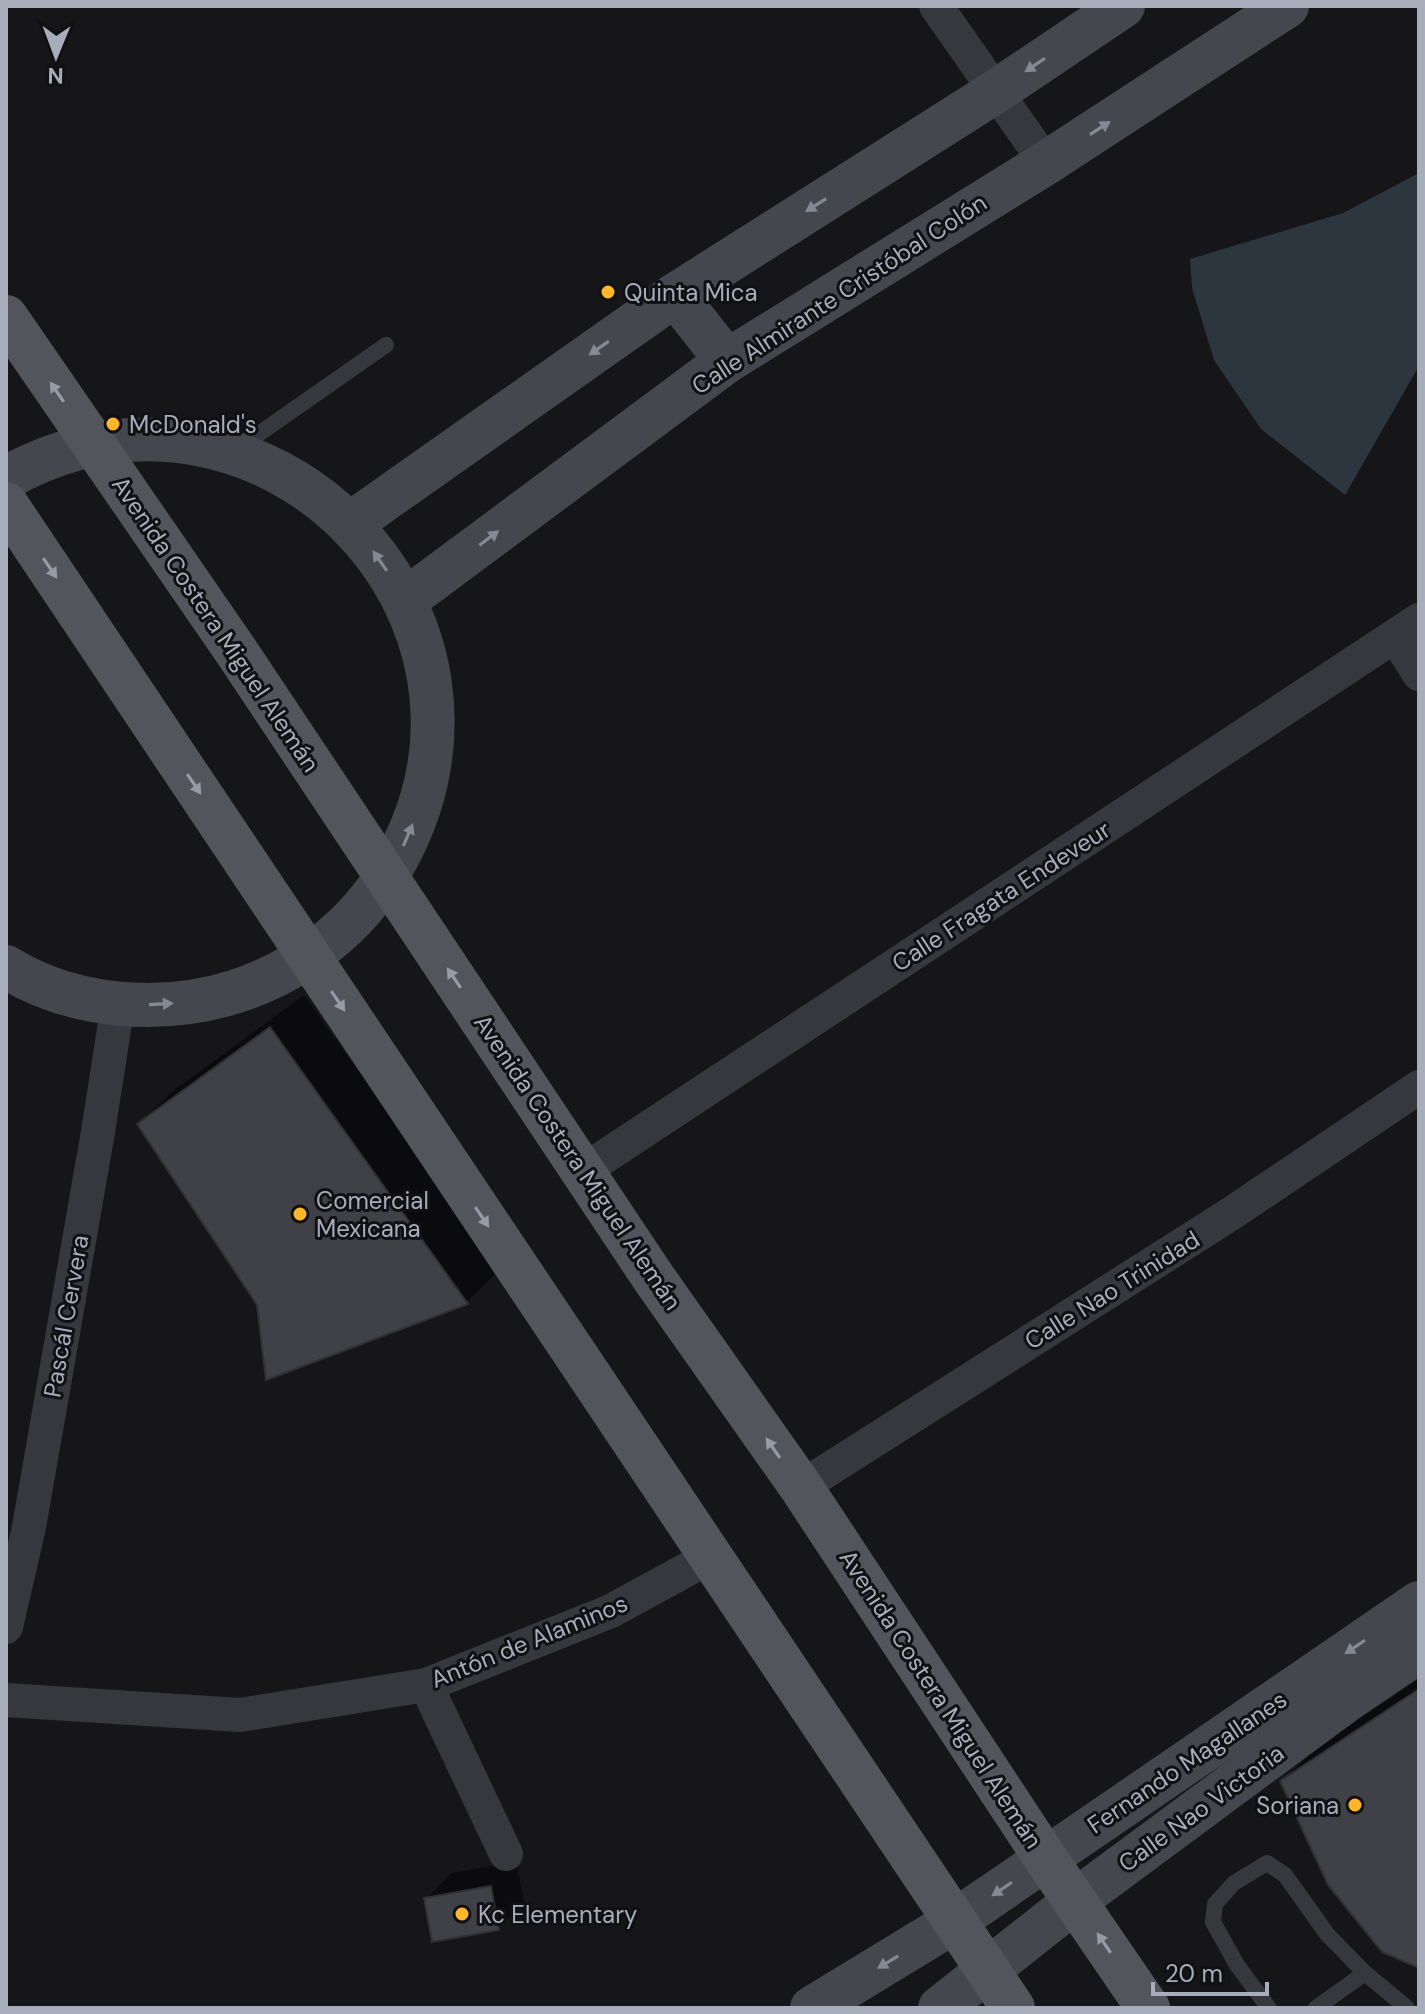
<svg xmlns="http://www.w3.org/2000/svg" width="1425" height="2014" viewBox="0 0 1425 2014" font-family="'DM Sans',sans-serif">
  <rect width="100%" height="100%" fill="#161619"/>
  <path fill="#2b363e" d="M1419,173V366L1345,495L1261,429L1214,360L1192,288L1190,259L1343,213Z"/>
  <g fill="#0007">
    <path d="M304,995L500,1269L467,1302L267,1377L259,1304L139,1124L173,1091Z"/>
    <path d="M1419,1679V1966L1282,1781L1316,1748Z"/>
    <path d="M516,1861L524,1902L498,1928L426,1899L452,1873Z"/>
  </g>
  <g fill="#404146" stroke="#303035" stroke-width="2">
    <path d="M270,1027L468,1304L266,1380L257,1305L137,1124Z"/>
    <path d="M1419,1689V1968L1382,1952L1328,1885L1280,1781Z"/>
    <path d="M491,1886L499,1930L432,1942L424,1898Z"/>
  </g>
  <g fill="none" stroke-linecap="round" stroke-linejoin="round">
    <g stroke="#37383e" stroke-width="16">
      <path d="M233,452L386,345"/>
      <path d="M1269,2008L1237,1965L1213,1922L1215,1904L1234,1883L1267,1863L1285,1875L1327,1934L1365,1973L1407,2008"/>
      <path d="M1316,2008L1365,1973"/>
    </g>
    <g stroke="#37383e" stroke-width="34">
      <path d="M936,6L1046,163"/>
      <path d="M1395,636L1419,674"/>
      <path d="M583,1171L1419,620"/>
      <path d="M801,1487L1232,1213L1419,1087"/>
      <path d="M6,1627L29,1527L98,1132L118,1004"/>
      <path d="M426,1685L506,1854"/>
      <path d="M6,1700L240,1715L426,1685L611,1611L710,1557"/>
    </g>
    <g stroke="#45474e" stroke-width="44">
      <path d="M675,295L727,361"/>
      <path d="M6,478C259,336 539,614 392,867C357,927 300,971 234,992C160,1015 73,1008 6,967"/>
      <path d="M350,524L675,295L995,92L1123,6"/>
      <path d="M404,601L727,361L1046,163L1287,6"/>
      <path d="M812,2008L955,1921L1419,1603"/>
      <path d="M940,2008L1075,1901L1348,1699L1419,1651"/>
    </g>
    <g stroke="#53555d" stroke-width="44">
      <path d="M6,317L238,654L653,1277L801,1487L1046,1859L1148,2008"/>
      <path d="M6,504L1013,2008"/>
    </g>
  </g>
  <defs><path id="oneway-solid" d="M-6-.8H1V-3.2L6.5 0L1 3.2V.8H-6Z" transform="scale(2)"/></defs>
  <g fill="#858994">
    <use href="#oneway-solid" transform="translate(1035 65) rotate(146)"/>
    <use href="#oneway-solid" transform="translate(1100 128) rotate(-33)"/>
    <use href="#oneway-solid" transform="translate(816 205) rotate(148)"/>
    <use href="#oneway-solid" transform="translate(599 348) rotate(145)"/>
    <use href="#oneway-solid" transform="translate(489 538) rotate(-37)"/>
    <use href="#oneway-solid" transform="translate(380 561) rotate(-125)"/>
    <use href="#oneway-solid" transform="translate(408 835) rotate(-67)"/>
    <use href="#oneway-solid" transform="translate(161 1004) rotate(-3)"/>
    <use href="#oneway-solid" transform="translate(1355 1647) rotate(146)"/>
    <use href="#oneway-solid" transform="translate(1002 1889) rotate(146)"/>
    <use href="#oneway-solid" transform="translate(888 1962) rotate(149)"/>
  </g>
  <g fill="#969ba7">
    <use href="#oneway-solid" transform="translate(57 392) rotate(-124)"/>
    <use href="#oneway-solid" transform="translate(50 568) rotate(56)"/>
    <use href="#oneway-solid" transform="translate(194 784) rotate(56)"/>
    <use href="#oneway-solid" transform="translate(454 978) rotate(-124)"/>
    <use href="#oneway-solid" transform="translate(338 1001) rotate(56)"/>
    <use href="#oneway-solid" transform="translate(482 1217) rotate(56)"/>
    <use href="#oneway-solid" transform="translate(773 1448) rotate(-125)"/>
    <use href="#oneway-solid" transform="translate(1104 1943) rotate(-124)"/>
  </g>
  <g fill="#ffb628" stroke="#111114" stroke-width="3">
    <circle cx="608" cy="292" r="8"/>
    <circle cx="113" cy="424" r="8"/>
    <circle cx="300" cy="1214" r="8"/>
    <circle cx="1355" cy="1805" r="8"/>
    <circle cx="462" cy="1914" r="8"/>
  </g>
  <g text-anchor="middle" dominant-baseline="central" stroke-width="6" stroke-linejoin="round" paint-order="stroke">
    <g font-size="24" fill="#a7adba" stroke="#111114" text-anchor="start">
      <text x="624" y="292">Quinta Mica</text>
      <text x="129" y="424">McDonald's</text>
      <text x="316" y="1200">Comercial<tspan x="316" dy="28">Mexicana</tspan></text>
      <text x="1339" y="1805" text-anchor="end">Soriana</text>
      <text x="478" y="1914">Kc Elementary</text>
    </g>
    <g font-size="24" fill="#a7adba" stroke="#111114">
      <text transform="translate(839 294) rotate(-33)">Calle Almirante Cristóbal Colón</text>
      <text transform="translate(216 624) rotate(56)">Avenida Costera Miguel Alemán</text>
      <text transform="translate(1001 896) rotate(-33)">Calle Fragata Endeveur</text>
      <text transform="translate(578 1162) rotate(56)">Avenida Costera Miguel Alemán</text>
      <text transform="translate(1112 1290) rotate(-32)">Calle Nao Trinidad</text>
      <text transform="translate(66 1316) rotate(-80)">Pascál Cervera</text>
      <text transform="translate(529 1641) rotate(-22)">Antón de Alaminos</text>
      <text transform="translate(941 1699) rotate(57)">Avenida Costera Miguel Alemán</text>
      <text transform="translate(1187 1762) rotate(-34)">Fernando Magallanes</text>
      <text transform="translate(1201 1808) rotate(-36)">Calle Nao Victoria</text>
    </g>
  </g>
  <rect width="1425" height="2014" fill="none" stroke="#a7adba" stroke-width="16"/>
  <g transform="translate(56 56) rotate(181)" stroke="#111114" stroke-width="6" paint-order="stroke">
  <path d="M0-6L14 30L0 20L-14 30Z" fill="#a7adba"/>
  <text y="-12" font-size="22" font-weight="bold" text-anchor="middle" fill="#a7adba">N</text>
  </g>
  <path d="M1153 1982v12h114v-12" fill="none" stroke="#a7adba" stroke-width="4"/>
  <text x="1165" y="1982" font-size="24" fill="#a7adba" stroke="#111114" stroke-width="6" paint-order="stroke">20 m</text>
</svg>
